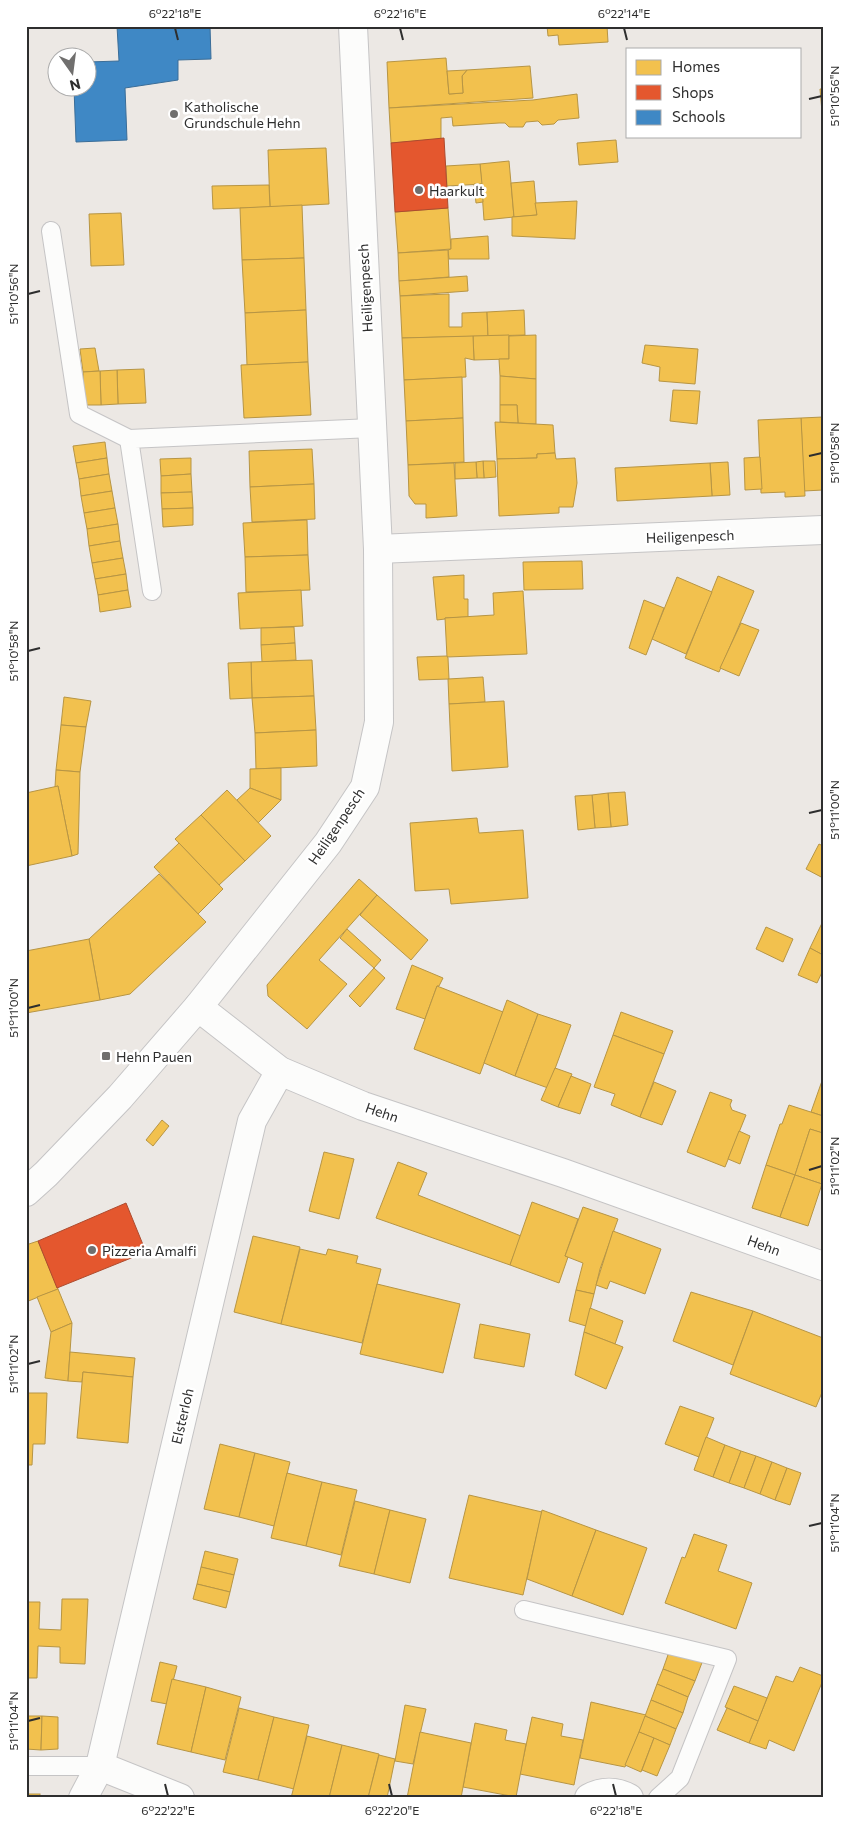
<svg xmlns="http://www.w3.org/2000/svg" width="849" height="1824" viewBox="0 0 849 1824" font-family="Commissioner,sans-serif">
  <rect width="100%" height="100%" fill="#ece8e4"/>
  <g fill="#f2c14e" stroke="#b79544">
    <path d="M547,26H607L608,42L559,45L558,35L548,36Z"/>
    <path d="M446,58L449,94L463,93L462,76L467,70L530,66L533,98L389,108L387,62Z"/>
    <path d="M467,70L462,76L463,93L449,94L447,71Z"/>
    <path d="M820,89H823L822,112Z"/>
    <path d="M577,94L579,118L558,120L554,124L542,125L538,121L526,122L523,127H509L505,123H499L453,126L452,117L441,118V139L391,143L389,108L533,100Z"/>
    <path d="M616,140L618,162L579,165L577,143Z"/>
    <path d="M326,148L329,204L270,207L268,150Z"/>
    <path d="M509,161L514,217L484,220L480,164Z"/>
    <path d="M480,164L482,184L447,186L446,166Z"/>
    <path d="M534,181L537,215L514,217L511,183Z"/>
    <path d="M474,184H482L483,202L476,203Z"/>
    <path d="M269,185L270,207L213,209L212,186Z"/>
    <path d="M577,201L575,239L512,236V217L537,215L535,203Z"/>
    <path d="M302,205L304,258L242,260L240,208Z"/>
    <path d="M448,208L451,249L398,253L395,212Z"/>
    <path d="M121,213L124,265L91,266L89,214Z"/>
    <path d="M488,236L489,259H449L448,250L451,249V239Z"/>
    <path d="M448,250L449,277L399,281L398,253Z"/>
    <path d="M304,258L306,310L245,313L242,260Z"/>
    <path d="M467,276L468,291L400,296L399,281Z"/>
    <path d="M449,294V327H462V313L487,312L488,336L402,338L400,296Z"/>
    <path d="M306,310L308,362L247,365L245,313Z"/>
    <path d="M524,310L525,335L488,336L487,312Z"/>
    <path d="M509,335V359L474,360L473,336Z"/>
    <path d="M536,335V379L500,376L499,359H509V336Z"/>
    <path d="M473,336L474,360L465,358L466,377L404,380L402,338Z"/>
    <path d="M645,345L698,349L695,384L659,381L660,367L642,363Z"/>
    <path d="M95,348L99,371L83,372L80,349Z"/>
    <path d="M308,362L311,415L244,418L241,365Z"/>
    <path d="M144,369L146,403L118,404L117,370Z"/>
    <path d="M117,370L118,404L101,405L100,371Z"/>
    <path d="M100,371L101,405H84L83,372Z"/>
    <path d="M500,376L536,379V424L518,423L517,405H500Z"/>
    <path d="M462,377L463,418L406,421L404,380Z"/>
    <path d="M673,390L700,391L697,424L670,421Z"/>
    <path d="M500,405H517L518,423L500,422Z"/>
    <path d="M823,417V490L804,491L801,418Z"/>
    <path d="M463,418L464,462L408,465L406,421Z"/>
    <path d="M801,418L805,496L785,497V492L761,493L758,420Z"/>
    <path d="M495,422L553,425L555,453L537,454V458L497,459Z"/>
    <path d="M105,442L107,458L76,463L73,446Z"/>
    <path d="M312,449L314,484L250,487L249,451Z"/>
    <path d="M555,453L556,459L575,458L577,483L573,507H559V513L499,516L497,459L537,458V454Z"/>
    <path d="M760,457L762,489L745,490L744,458Z"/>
    <path d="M107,458L109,474L79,479L76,463Z"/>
    <path d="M191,458V474L161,476L160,459Z"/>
    <path d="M483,461H495L496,477L484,478Z"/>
    <path d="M483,461L484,478H477L476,462Z"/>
    <path d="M476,462L477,478L455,479V463Z"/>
    <path d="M728,462L730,495L712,496L710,463Z"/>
    <path d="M454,463L457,516L426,518V504H415L409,496L408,465Z"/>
    <path d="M710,463L712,496L617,501L615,468Z"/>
    <path d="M109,474L112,491L81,496L79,479Z"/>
    <path d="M191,474L192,492L161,493V476Z"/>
    <path d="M314,484L315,519L252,522L250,487Z"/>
    <path d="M112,491L115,508L84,513L81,496Z"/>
    <path d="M192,492L193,508L162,509L161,493Z"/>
    <path d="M115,508L118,524L87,529L84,513Z"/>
    <path d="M193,508V525L163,527L162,509Z"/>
    <path d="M307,520L308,555L245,557L243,523Z"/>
    <path d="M118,524L120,541L89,546L87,529Z"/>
    <path d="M120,541L123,558L92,563L89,546Z"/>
    <path d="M308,555L310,590L246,592L245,557Z"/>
    <path d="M123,558L126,574L95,579L92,563Z"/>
    <path d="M582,561L583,589L524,590L523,562Z"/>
    <path d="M126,574L128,590L98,595L95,579Z"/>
    <path d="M464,575V599H468V617L445,618V619L437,620L433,577Z"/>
    <path d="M718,576L754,591L719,672L685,658Z"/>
    <path d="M677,577L712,592L686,654L652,639Z"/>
    <path d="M128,590L131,607L100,612L98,595Z"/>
    <path d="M301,590L303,626L240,629L238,593Z"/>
    <path d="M523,591L527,654L447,657L445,618L494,615L493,593Z"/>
    <path d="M644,600L664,608L646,655L629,648Z"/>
    <path d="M741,623L759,630L739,676L720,668Z"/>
    <path d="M294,627L295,643L261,645V628Z"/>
    <path d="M295,643L296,660L262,662L261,645Z"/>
    <path d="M447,656L448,658L449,679L419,680L417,657Z"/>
    <path d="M312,660L314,696L252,698L251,662Z"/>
    <path d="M251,662L252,698L230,699L228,663Z"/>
    <path d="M483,677L485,702L449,704L448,679Z"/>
    <path d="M314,696L316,730L255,733L252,698Z"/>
    <path d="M64,697L91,701L86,727L61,725Z"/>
    <path d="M504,701L508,767L452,771L449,704Z"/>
    <path d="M61,725L86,727L80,772L56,770Z"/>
    <path d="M316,730L317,766L256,769L255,733Z"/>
    <path d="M281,768V800L250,788V769Z"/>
    <path d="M56,770L80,772L78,854L72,856L58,786L55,787Z"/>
    <path d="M58,786L72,856L26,866V793Z"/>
    <path d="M250,788L281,800L258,823L237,800Z"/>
    <path d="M227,790L271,836L245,861L201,815Z"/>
    <path d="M625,792L628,825L611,827L608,793Z"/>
    <path d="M608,793L611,827L595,828L592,795Z"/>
    <path d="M592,795L595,828L578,830L575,796Z"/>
    <path d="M201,815L245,861L219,885L175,839Z"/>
    <path d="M477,818L479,833L523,830L528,898L451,904L449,889L415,891L410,823Z"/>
    <path d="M179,843L223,889L198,914L154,867Z"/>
    <path d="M819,844L823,846V878L806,869Z"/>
    <path d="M159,874L206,922L130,994L100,1000L89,939Z"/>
    <path d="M359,879L377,895L319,960L347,984L307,1029L268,996L267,985Z"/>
    <path d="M377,895L428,940L411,960L360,915Z"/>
    <path d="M823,921V955L810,948Z"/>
    <path d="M766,927L793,939L783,962L756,949Z"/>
    <path d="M347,929L381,960L374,968L340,938Z"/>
    <path d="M89,939L100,1000L26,1013V951Z"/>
    <path d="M810,948L823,955V970L817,983L798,975Z"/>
    <path d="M412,965L443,978L439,986H437L425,1019L396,1009Z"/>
    <path d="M374,968L385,978L360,1007L349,996Z"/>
    <path d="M437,986L503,1012L480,1074L414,1049Z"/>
    <path d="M507,1000L538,1014L515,1076L484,1063Z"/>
    <path d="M621,1012L673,1031L664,1054L613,1035Z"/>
    <path d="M538,1014L571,1025L548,1088L515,1076Z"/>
    <path d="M613,1035L664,1054L640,1117L611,1105L615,1094L594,1087Z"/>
    <path d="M555,1068L572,1074L558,1107L541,1100Z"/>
    <path d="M571,1076L591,1084L580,1114L558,1107Z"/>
    <path d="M823,1078V1116L811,1112Z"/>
    <path d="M654,1082L676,1091L662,1125L640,1117Z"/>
    <path d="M710,1092L732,1100L730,1105L732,1110L746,1115L725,1167L687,1152Z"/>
    <path d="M789,1105L823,1116L822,1133L810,1129L795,1175L766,1165L780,1124H782Z"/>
    <path d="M162,1120L169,1126L153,1146L146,1140Z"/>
    <path d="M810,1129L823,1133L822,1184L795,1175Z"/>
    <path d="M739,1131L750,1136L740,1164L728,1159Z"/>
    <path d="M324,1152L354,1159L339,1219L309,1211Z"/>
    <path d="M398,1162L427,1173L418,1195L521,1236L510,1265L376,1218Z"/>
    <path d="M766,1165L795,1175L780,1217L752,1208Z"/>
    <path d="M795,1175L822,1184L808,1226L780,1217Z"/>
    <path d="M532,1202L578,1219L565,1256L568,1257L559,1283L510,1265Z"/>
    <path d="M583,1207L618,1219L600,1269L594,1294L576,1290L583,1263L565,1256Z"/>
    <path d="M613,1231L661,1249L645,1294L610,1281L607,1289L596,1285Z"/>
    <path d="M253,1236L300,1247L281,1324L234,1312Z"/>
    <path d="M38,1241L58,1289L26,1302V1245Z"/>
    <path d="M300,1249L326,1255L328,1249L358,1256L356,1263L381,1269L362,1343L281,1324Z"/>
    <path d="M377,1284L460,1304L443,1373L360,1354Z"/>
    <path d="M58,1289L72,1323L51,1332L37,1297Z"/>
    <path d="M576,1290L594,1294L586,1326L569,1321Z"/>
    <path d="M691,1292L753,1311L733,1365L673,1341Z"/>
    <path d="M590,1308L623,1321L615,1344L584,1332Z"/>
    <path d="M753,1311L823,1338V1390L816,1407L730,1374Z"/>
    <path d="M72,1323L68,1381L45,1378L51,1332Z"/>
    <path d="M480,1324L530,1334L524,1367L474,1358Z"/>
    <path d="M584,1332L623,1347L606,1389L575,1375Z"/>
    <path d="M70,1352L135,1358L133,1377L83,1372L82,1382L68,1381Z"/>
    <path d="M83,1372L133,1377L128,1443L77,1438Z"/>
    <path d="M26,1393H47L45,1444H33L32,1465H26Z"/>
    <path d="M680,1406L714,1418L699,1457L665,1444Z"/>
    <path d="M706,1437L725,1445L713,1477L694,1470Z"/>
    <path d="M220,1444L255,1453L239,1517L204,1509Z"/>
    <path d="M725,1445L741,1451L729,1483L713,1477Z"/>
    <path d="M741,1451L756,1456L744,1488L729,1483Z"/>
    <path d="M255,1453L290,1462L274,1526L239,1517Z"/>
    <path d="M756,1456L772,1462L760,1494L744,1488Z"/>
    <path d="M772,1462L787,1468L775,1500L760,1494Z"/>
    <path d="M787,1468L801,1473L790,1505L775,1500Z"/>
    <path d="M287,1473L322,1482L306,1546L271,1538Z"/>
    <path d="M322,1482L357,1490L341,1555L306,1546Z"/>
    <path d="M469,1495L542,1512L523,1595L449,1578Z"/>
    <path d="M355,1501L390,1510L374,1574L339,1566Z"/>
    <path d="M390,1510L426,1519L410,1583L374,1574Z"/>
    <path d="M542,1510L596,1530L572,1596L527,1579Z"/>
    <path d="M596,1530L647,1548L623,1615L572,1596Z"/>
    <path d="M694,1534L727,1545L718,1571L752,1583L736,1629L665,1603L682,1557L685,1558Z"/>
    <path d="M205,1551L238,1559L234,1575L201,1567Z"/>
    <path d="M201,1567L234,1575L230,1592L197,1584Z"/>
    <path d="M197,1584L230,1592L226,1608L193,1599Z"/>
    <path d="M62,1599H88L85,1664L60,1663V1647L38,1646L37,1678H26V1602H40L39,1629L61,1630Z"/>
    <path d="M669,1652L703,1660L695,1681L663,1669Z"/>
    <path d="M160,1662L177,1666L167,1704L151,1701Z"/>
    <path d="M800,1667L823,1676V1680L794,1751L769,1740L766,1749L749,1743L776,1676L793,1682Z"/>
    <path d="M663,1669L695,1681L688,1697L657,1684Z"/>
    <path d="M172,1679L206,1687L191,1752L157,1744Z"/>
    <path d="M657,1684L688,1697L683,1713L651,1700Z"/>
    <path d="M734,1686L767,1698L758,1721L725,1707Z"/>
    <path d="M206,1687L241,1697L225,1760L191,1752Z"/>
    <path d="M651,1700L683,1713L676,1729L645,1716Z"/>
    <path d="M591,1702L646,1715L625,1767L580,1758Z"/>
    <path d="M405,1705L426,1709L413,1764L395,1761Z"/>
    <path d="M239,1708L274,1717L258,1780L223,1772Z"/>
    <path d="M727,1708L758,1721L749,1743L717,1730Z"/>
    <path d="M26,1716H42L41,1750L26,1749Z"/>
    <path d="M42,1716L58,1717V1749L41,1750Z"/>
    <path d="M645,1716L676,1729L670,1745L639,1732Z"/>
    <path d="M274,1717L309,1725L294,1789L258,1780Z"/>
    <path d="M532,1717L563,1724L561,1736L583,1740L574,1785L520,1774Z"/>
    <path d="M475,1723L507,1730L505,1740L526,1744L516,1797L463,1787Z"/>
    <path d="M420,1732L471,1743L461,1798H407Z"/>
    <path d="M639,1732L654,1738L641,1772L625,1765Z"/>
    <path d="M307,1736L342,1745L329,1798H291Z"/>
    <path d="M654,1738L670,1745L657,1776L642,1770Z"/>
    <path d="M342,1745L379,1754L368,1798H329Z"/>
    <path d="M379,1755L395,1759L387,1798H368Z"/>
    <rect x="26" y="1794" width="14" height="4"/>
  </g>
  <g fill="#e4572e" stroke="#ad4b2e">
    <path d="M444,138L448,208L395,212L391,143Z"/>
    <path d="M126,1203L146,1252L57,1288L38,1241Z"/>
  </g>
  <path fill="#3f88c5" stroke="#3a6d98" d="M117,26H210L211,59L178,60V80L125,88L127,140L76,142L74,88H88V62L119,61Z"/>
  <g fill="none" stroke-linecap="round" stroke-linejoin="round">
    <defs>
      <g id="service">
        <path d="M51,231L79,414L129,439"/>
        <path d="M152,591L129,439L372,428"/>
        <path d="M524,1610L727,1659L680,1778L658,1798"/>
        <path d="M26,1766H100"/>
      </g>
      <g id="minor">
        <path d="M378,549L823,530"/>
        <path d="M100,1766L180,1798"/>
        <path d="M83,1798L100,1766L252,1121L280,1071"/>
        <path d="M589,1798C602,1791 616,1791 629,1798"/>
      </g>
      <g id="tertiary">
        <path d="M198,1007L280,1071L363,1106L563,1173L823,1266"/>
        <path d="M26,1192L46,1174L120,1097L198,1007L328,843L365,787L379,722L378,549L353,26"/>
      </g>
    </defs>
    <use href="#service" stroke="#c5c4c5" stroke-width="20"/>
    <use href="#minor" stroke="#c5c4c5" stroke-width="30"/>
    <use href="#tertiary" stroke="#c5c4c5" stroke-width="30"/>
    <use href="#service" stroke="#fcfcfb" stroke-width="18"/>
    <use href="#minor" stroke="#fcfcfb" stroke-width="28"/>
    <use href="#tertiary" stroke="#fcfcfb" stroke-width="28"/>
  </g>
  <path fill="none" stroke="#2e2e2e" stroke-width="2" d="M175,28L178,40M400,28L403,40M624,28L627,40M809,99L822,96M28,294L40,291M809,456L822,453M28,651L40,648M809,813L822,810M28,1008L40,1005M809,1170L822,1166M28,1364L40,1361M809,1526L822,1523M28,1721L40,1718M165,1784L168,1796M389,1784L392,1796M613,1784L616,1796"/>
  <g fill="#706f6e" stroke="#fff" stroke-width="2">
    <circle cx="174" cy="114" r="5"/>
    <circle cx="419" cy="190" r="5"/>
    <rect x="101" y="1051" width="10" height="10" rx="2.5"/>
    <circle cx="92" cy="1250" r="5"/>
  </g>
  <g text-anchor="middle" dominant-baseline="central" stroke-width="5" stroke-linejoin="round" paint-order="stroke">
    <g font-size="14" fill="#2e2e2e" stroke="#fff" text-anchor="start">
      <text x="184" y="106">Katholische<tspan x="184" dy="16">Grundschule Hehn</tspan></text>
      <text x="429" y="190">Haarkult</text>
      <text x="116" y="1056">Hehn Pauen</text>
      <text x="102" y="1250">Pizzeria Amalfi</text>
    </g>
    <g font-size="14" fill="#2e2e2e" stroke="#fff">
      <text transform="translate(365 288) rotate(-93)">Heiligenpesch</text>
      <text transform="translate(690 536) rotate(-2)">Heiligenpesch</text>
      <text transform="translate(336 826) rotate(-56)">Heiligenpesch</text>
      <text transform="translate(382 1112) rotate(19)">Hehn</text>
      <text transform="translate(764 1245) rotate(20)">Hehn</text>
      <text transform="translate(182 1416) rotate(-77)">Elsterloh</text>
    </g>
  </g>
  <rect width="849" height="1824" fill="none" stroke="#ffffff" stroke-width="55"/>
  <rect x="626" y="48" width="175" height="90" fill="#ffffff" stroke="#ababab"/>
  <rect x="636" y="60" width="25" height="15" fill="#f2c14e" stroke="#ababab"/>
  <text x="672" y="72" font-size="15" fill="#2e2e2e">Homes</text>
  <rect x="636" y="85" width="25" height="15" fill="#e4572e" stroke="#ababab"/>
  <text x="672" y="98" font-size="15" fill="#2e2e2e">Shops</text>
  <rect x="636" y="110" width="25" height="15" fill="#3f88c5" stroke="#ababab"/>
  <text x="672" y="122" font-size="15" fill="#2e2e2e">Schools</text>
  <g transform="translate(72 72) rotate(166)"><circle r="24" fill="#ffffff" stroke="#ababab"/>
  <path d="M0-4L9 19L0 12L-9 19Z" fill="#706f6e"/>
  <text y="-8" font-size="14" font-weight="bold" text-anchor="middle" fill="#2e2e2e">N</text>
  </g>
  <rect x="28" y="28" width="794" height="1768" fill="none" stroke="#2e2e2e" stroke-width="2"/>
  <g font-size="12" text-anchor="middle" fill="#2e2e2e">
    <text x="175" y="18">6°22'18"E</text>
    <text x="400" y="18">6°22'16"E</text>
    <text x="624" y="18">6°22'14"E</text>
    <text transform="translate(835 96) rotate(-90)" y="4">51°10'56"N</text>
    <text transform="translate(14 294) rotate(-90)" y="4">51°10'56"N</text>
    <text transform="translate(835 453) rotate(-90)" y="4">51°10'58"N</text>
    <text transform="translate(14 651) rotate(-90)" y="4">51°10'58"N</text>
    <text transform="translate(835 810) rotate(-90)" y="4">51°11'00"N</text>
    <text transform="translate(14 1008) rotate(-90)" y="4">51°11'00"N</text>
    <text transform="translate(835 1166) rotate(-90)" y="4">51°11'02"N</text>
    <text transform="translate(14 1364) rotate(-90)" y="4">51°11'02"N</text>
    <text transform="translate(835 1523) rotate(-90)" y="4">51°11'04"N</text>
    <text transform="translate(14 1721) rotate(-90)" y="4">51°11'04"N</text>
    <text x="168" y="1815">6°22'22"E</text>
    <text x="392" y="1815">6°22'20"E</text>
    <text x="616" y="1815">6°22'18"E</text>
  </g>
</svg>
